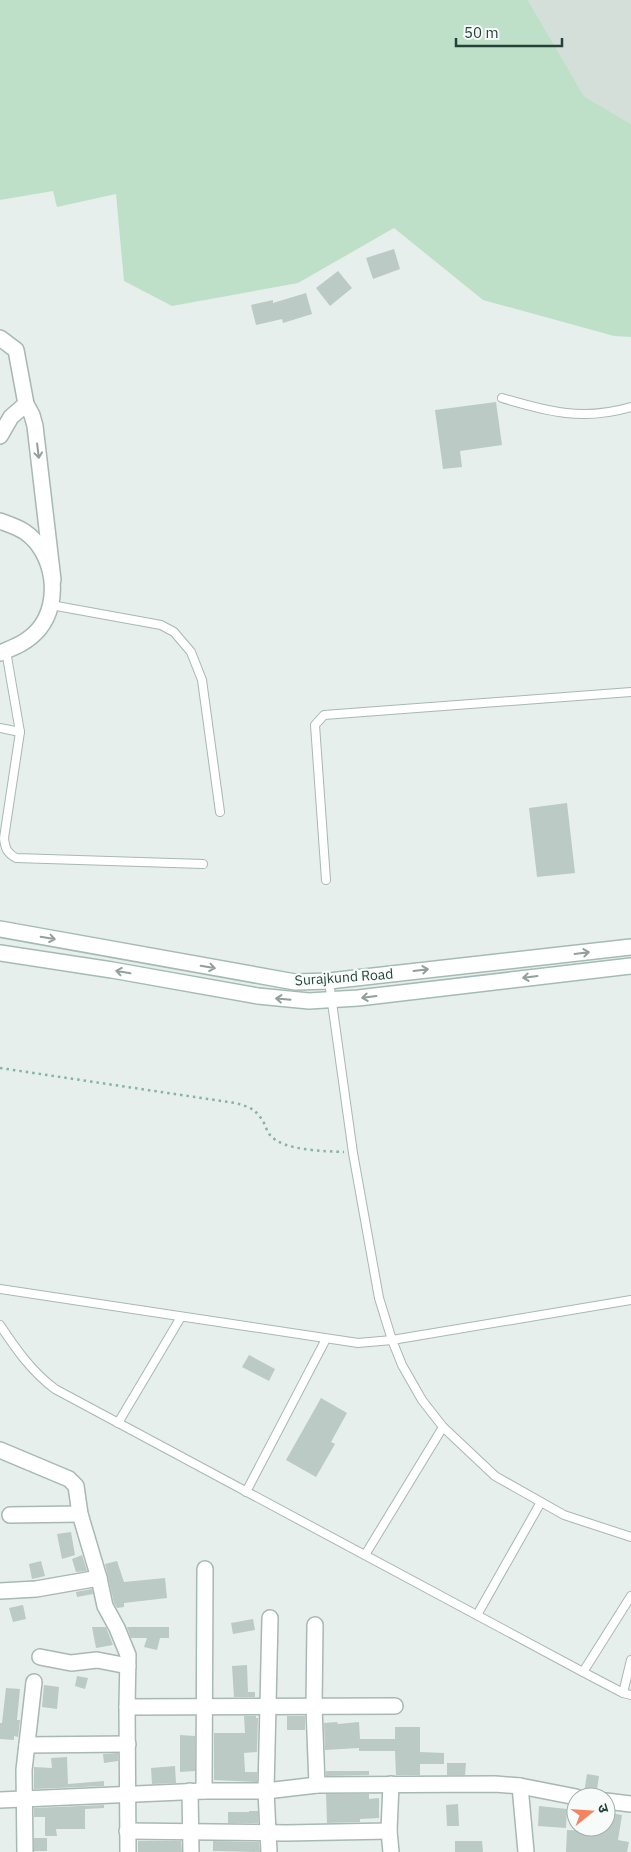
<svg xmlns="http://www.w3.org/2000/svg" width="631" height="1852" viewBox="0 0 631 1852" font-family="'IBM Plex Sans','Noto Sans Devanagari',sans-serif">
  <rect width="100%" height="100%" fill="#e6efeb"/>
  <path fill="#d4dfda" d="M528,0H631V124L584,96Z"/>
  <path fill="#bfe0c8" d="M0,0H528L584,96L631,124V337L614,336L483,300L394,228L298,283L172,306L124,281L116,194L57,207L53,191L0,200Z"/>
  <g fill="#bbcac4">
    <path d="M394,249L400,269L373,279L366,258Z"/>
    <path d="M338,271L352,288L330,306L316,288Z"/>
    <path d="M306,293L312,314L283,323L282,319L256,325L251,305L273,300V303Z"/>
    <path d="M496,402L502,445L460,451L462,467L443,469L435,410Z"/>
    <path d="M567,803L575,873L537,877L529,808Z"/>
    <path d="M249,1355L275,1369L269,1381L242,1367Z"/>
    <path d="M321,1398L347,1413L331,1442L335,1444L316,1477L286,1460Z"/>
    <path d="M71,1532L75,1555L62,1559L57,1534Z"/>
    <path d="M82,1555L87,1571L76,1572L72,1559Z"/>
    <path d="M41,1561L45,1576L32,1579L29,1564Z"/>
    <path d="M117,1561L124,1582L165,1578L167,1598L124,1603V1607L117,1608L114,1603L105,1564Z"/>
    <path d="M92,1589L93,1594L77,1597L76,1592Z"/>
    <path d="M23,1605L26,1619L13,1622L9,1608Z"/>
    <path d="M253,1619L255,1630L233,1634L231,1623Z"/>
    <path d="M92,1627H106L113,1645L96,1648Z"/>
    <path d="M127,1627H169V1638H160L157,1650L144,1647L147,1638H131Z"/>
    <path d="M247,1665L248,1692H255V1697H234L232,1666Z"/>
    <path d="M77,1676L88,1678L85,1689L75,1686Z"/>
    <path d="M44,1685L59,1687L57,1709L42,1707Z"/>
    <path d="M6,1688L20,1689L17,1720H20L18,1737L14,1736V1740L0,1739V1723H2Z"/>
    <path d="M244,1716H256V1718H258L257,1752L244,1753L245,1772H257V1782L214,1780V1733H245Z"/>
    <rect x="287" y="1716" width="18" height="14"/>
    <path d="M337,1722L338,1724L359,1722L360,1739H395V1727H420V1752L444,1753V1764H420V1775H396L395,1751H359V1748L325,1750L324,1723Z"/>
    <path d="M180,1735L195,1736V1771L180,1772Z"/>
    <path d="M118,1753V1761L104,1763L103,1754Z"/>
    <path d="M67,1757L68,1784L104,1781V1786L34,1789V1767L52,1768L51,1758Z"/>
    <path d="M447,1763H466L465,1775H447Z"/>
    <path d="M175,1766L176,1783L152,1784L151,1768Z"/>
    <path d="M326,1771H369V1775L326,1776Z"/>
    <path d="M587,1774L599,1776L596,1796L584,1793Z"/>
    <path d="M326,1794H369V1799L379,1798V1818L360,1819V1822L327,1823Z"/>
    <path d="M458,1804L459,1826H447L446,1805Z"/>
    <path d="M104,1805V1808L85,1809V1829H56L57,1836H45V1817H34V1808Z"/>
    <path d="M539,1806L567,1809L566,1828L538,1826Z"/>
    <path d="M249,1811H258V1823H228V1812H249Z"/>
    <path d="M606,1812L622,1815L618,1840L629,1842L627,1852H566L567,1830L602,1831L603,1827H606Z"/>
    <rect x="34" y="1838" width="13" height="13"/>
    <path d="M138,1841H181L182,1852H138Z"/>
    <path d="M213,1841L259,1842L260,1852L213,1851Z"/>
    <path d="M455,1841H482L483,1852H455Z"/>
  </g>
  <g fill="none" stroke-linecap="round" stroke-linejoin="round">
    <defs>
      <g id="lane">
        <path d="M502,398C549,412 583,421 631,407"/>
        <path d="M51,605L161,625L174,632L191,652L202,680L220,812"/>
        <path d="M6,651L20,732L4,838C5,848 7,853 16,858L203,864"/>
        <path d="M0,728L20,732"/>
        <path d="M326,880L315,725L324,715L631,692"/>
        <path d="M329,981L353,1153L379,1298L392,1340L402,1365L422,1400L443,1427L495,1476L564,1515L631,1537"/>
        <path d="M0,1289L358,1343L392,1340L631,1300"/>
        <path d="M0,1325C16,1349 31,1371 55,1389L583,1672L623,1693L631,1695"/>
        <path d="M118,1423L181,1317"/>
        <path d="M246,1492L326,1339"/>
        <path d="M365,1555L443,1427"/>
        <path d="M477,1615L541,1502"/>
        <path d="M583,1672L631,1596"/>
        <path d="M623,1693L631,1660"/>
      </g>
      <g id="street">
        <path d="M0,338L16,350L26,404L32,415L35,426L53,580"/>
        <path d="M0,436L11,417L26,404"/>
        <path d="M0,521C8,524 18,527 25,532C54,552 62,601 39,629C28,642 15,647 0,653"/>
        <path d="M0,1450L69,1479L76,1486L80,1514L99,1578L105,1606L117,1628L128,1655L127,1707L128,1852"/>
        <path d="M10,1515L80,1514"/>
        <path d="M0,1591L36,1589L99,1578"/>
        <path d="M315,1625L314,1707L317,1785"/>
        <path d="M40,1657L71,1663L97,1660L128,1666"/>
        <path d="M127,1707L395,1706"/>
        <path d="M27,1745L128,1744"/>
        <path d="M520,1786L526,1852"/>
        <path d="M190,1791L191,1852"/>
        <path d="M204,1791L205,1569"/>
        <path d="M0,1800L204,1791H266L317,1785L495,1784L520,1786L576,1797"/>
        <path d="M606,1801L631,1804"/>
        <path d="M127,1831L286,1833L389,1831"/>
        <path d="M25,1852L24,1770L34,1682"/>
        <path d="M269,1852L266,1791L270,1618"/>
        <path d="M391,1852L389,1831L391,1784"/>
      </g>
      <g id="secondary">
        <path d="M0,929L295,982L329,981L631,947"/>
        <path d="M0,953L112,970L258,996L309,1001L358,998L631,966"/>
      </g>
    </defs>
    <use href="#lane" stroke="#a8b8b2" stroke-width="10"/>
    <use href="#street" stroke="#a8b8b2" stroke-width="18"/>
    <use href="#secondary" stroke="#a4bbb3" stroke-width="18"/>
    <path stroke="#86b3a5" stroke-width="2.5" stroke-dasharray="2.5 4" stroke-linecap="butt" d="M0,1068L235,1103C251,1107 257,1110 265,1125C266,1128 268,1133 270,1135C283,1151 325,1151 344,1152"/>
    <use href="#lane" stroke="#fff" stroke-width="8"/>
    <use href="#street" stroke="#fff" stroke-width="15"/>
    <use href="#secondary" stroke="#fff" stroke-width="15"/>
  </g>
  <defs><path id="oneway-shaft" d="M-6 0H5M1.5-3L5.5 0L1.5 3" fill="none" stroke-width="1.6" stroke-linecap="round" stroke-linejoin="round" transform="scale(1.25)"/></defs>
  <g stroke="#92a09c">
    <use href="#oneway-shaft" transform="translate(38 451) rotate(83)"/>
    <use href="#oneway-shaft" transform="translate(48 938) rotate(10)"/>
    <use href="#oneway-shaft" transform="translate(582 953) rotate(-7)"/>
    <use href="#oneway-shaft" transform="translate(208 967) rotate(10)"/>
    <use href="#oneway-shaft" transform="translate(421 970) rotate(-7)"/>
    <use href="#oneway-shaft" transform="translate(123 972) rotate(-170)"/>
    <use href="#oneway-shaft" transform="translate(530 977) rotate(173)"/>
    <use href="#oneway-shaft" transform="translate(369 997) rotate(173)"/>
    <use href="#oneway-shaft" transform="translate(283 999) rotate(-175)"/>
  </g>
  <g text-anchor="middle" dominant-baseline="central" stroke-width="4.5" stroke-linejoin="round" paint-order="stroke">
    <g font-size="14" fill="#24423a" stroke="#f7fbf9">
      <text transform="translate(344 977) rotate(-4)">Surajkund Road</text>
    </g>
  </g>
  <g transform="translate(591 1812) rotate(73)"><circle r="24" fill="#f7fbf9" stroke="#a3b1ad"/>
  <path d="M0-4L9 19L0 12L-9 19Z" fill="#f4845f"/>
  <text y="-8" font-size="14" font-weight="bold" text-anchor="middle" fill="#24423a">उ</text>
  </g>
  <path d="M456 38v8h106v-8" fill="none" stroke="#24423a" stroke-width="2.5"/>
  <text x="464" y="38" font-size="15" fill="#24423a" stroke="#f7fbf9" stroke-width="4" paint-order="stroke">50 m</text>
</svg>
